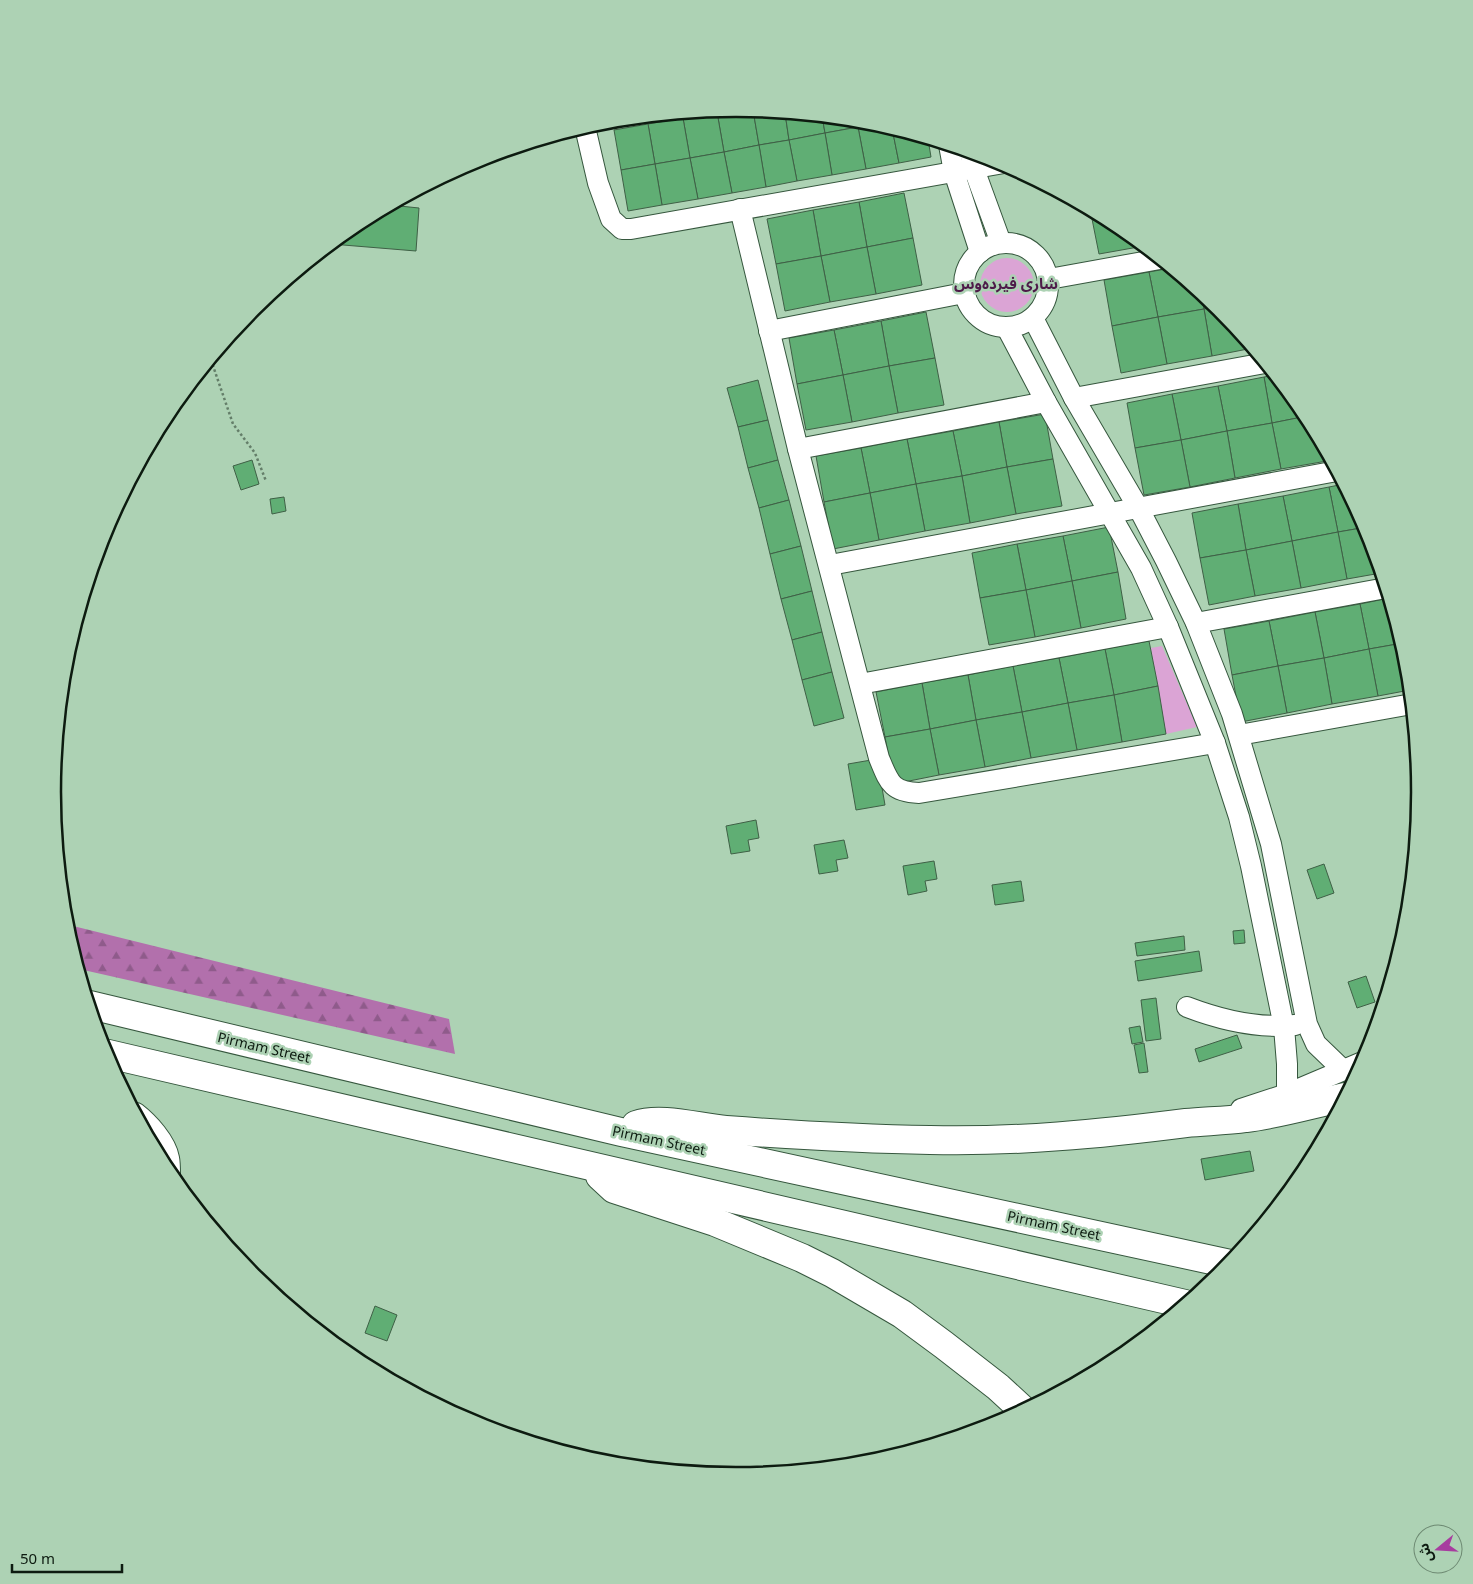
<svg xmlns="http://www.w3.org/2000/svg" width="1473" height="1584" viewBox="0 0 1473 1584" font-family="'Noto Sans','Noto Sans Arabic',sans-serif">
  <defs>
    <pattern id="forest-firs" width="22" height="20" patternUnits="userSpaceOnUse" patternTransform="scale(1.25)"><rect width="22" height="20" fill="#b270ac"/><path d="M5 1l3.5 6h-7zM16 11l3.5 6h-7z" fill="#8f5b8b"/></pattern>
  </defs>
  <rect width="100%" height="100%" fill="#add2b4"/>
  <g fill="#dba4d5">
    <circle cx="1007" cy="285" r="27"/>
    <path d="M1162,646L1197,727L1166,734L1151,648Z"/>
  </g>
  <path fill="url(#forest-firs)" d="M65,924L449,1019L455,1054L79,969Z"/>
  <g fill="#60ae74" stroke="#3f6046">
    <path d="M737,108L753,110L759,145L724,152L717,112Z"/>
    <path d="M753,110L785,113L789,140L759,145Z"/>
    <path d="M717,112L724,152L690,158L683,118Z"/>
    <path d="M785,113L822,116L825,133L789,140Z"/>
    <path d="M822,116L857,120L858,127L825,133Z"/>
    <path d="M683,118L690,158L655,164L648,124Z"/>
    <path d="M857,120L870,121L878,124L858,127Z"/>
    <path d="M648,124L655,164L621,170L614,130Z"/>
    <path d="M878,124L892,128L899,163L866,169L858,127Z"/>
    <path d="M858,127L866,169L832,175L825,133Z"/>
    <path d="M892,128L928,139L931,157L899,163Z"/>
    <path d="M825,133L832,175L797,181L789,140Z"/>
    <path d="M789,140L797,181L766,187L759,145Z"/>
    <path d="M759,145L766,187L732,193L724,152Z"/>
    <path d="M724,152L732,193L698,199L690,158Z"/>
    <path d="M690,158L698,199L662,205L655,164Z"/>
    <path d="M655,164L662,205L628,211L621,170Z"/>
    <path d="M904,193L913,238L867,247L859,202Z"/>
    <path d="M859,202L867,247L821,256L813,210Z"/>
    <path d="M390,205L419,208L416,251L331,244L357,223Z"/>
    <path d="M1090,209L1117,223L1144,246L1099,254Z"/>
    <path d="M813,210L821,256L776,264L767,219Z"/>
    <path d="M913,238L922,285L876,294L867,247Z"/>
    <path d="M867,247L876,294L830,302L821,256Z"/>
    <path d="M821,256L830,302L785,311L776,264Z"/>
    <path d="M1171,268L1201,292L1204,309L1158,317L1149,272Z"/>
    <path d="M1149,272L1158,317L1112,326L1104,280Z"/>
    <path d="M1201,292L1218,306L1204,309Z"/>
    <path d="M1218,306L1220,309L1253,348L1212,356L1204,309Z"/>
    <path d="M1204,309L1212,356L1167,364L1158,317Z"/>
    <path d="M926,312L935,358L889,366L881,321Z"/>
    <path d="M1158,317L1167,364L1121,373L1112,326Z"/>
    <path d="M881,321L889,366L843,375L834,330Z"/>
    <path d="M834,330L843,375L797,384L789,338Z"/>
    <path d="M935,358L944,405L898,413L889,366Z"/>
    <path d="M889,366L898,413L852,422L843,375Z"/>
    <path d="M843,375L852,422L806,430L797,384Z"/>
    <path d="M1275,375L1305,412L1307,416L1272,423L1264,377Z"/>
    <path d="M1264,377L1272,423L1227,431L1218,386Z"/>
    <path d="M758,380L768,420L738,427L727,388Z"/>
    <path d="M1218,386L1227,431L1181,440L1172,394Z"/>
    <path d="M1172,394L1181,440L1135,448L1127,403Z"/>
    <path d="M1045,414L1053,459L1007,467L999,422Z"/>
    <path d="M1307,416L1325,449L1327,461L1281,469L1272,423Z"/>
    <path d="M768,420L778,460L748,468L738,427Z"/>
    <path d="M999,422L1007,467L962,476L953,431Z"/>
    <path d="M1272,423L1281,469L1235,478L1227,431Z"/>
    <path d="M953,431L962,476L916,484L907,439Z"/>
    <path d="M1227,431L1235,478L1190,487L1181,440Z"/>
    <path d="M907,439L916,484L870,493L861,448Z"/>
    <path d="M1181,440L1190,487L1144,495L1135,448Z"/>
    <path d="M861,448L870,493L824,502L816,456Z"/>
    <path d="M1053,459L1062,506L1016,514L1007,467Z"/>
    <path d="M252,460L259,484L241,490L233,466Z"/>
    <path d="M778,460L789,500L759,508L748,468Z"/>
    <path d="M1007,467L1016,514L970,523L962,476Z"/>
    <path d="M962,476L970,523L925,531L916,484Z"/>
    <path d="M916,484L925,531L879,540L870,493Z"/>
    <path d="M1344,484L1367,527L1338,532L1329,487Z"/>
    <path d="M1329,487L1338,532L1292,541L1283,496Z"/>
    <path d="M870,493L879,540L833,549L824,502Z"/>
    <path d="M1283,496L1292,541L1246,550L1238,504Z"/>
    <path d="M284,497L286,511L272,514L270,499Z"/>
    <path d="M789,500L801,546L770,554L759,508Z"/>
    <path d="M1238,504L1246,550L1200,558L1192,513Z"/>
    <path d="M1109,527L1118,572L1072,581L1063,536Z"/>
    <path d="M1367,527L1381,573L1347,579L1338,532Z"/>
    <path d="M1338,532L1347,579L1301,588L1292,541Z"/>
    <path d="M1063,536L1072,581L1026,590L1017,544Z"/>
    <path d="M1292,541L1301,588L1255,596L1246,550Z"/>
    <path d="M1017,544L1026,590L980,598L972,553Z"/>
    <path d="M801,546L812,591L781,599L770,554Z"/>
    <path d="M1246,550L1255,596L1209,605L1200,558Z"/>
    <path d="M1118,572L1126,619L1081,628L1072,581Z"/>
    <path d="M1072,581L1081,628L1035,637L1026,590Z"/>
    <path d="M1026,590L1035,637L989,645L980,598Z"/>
    <path d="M812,591L822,632L792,640L781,599Z"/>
    <path d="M1389,598L1403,643L1369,649L1360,604Z"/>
    <path d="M1360,604L1369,649L1324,658L1315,612Z"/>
    <path d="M1315,612L1324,658L1278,666L1269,621Z"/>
    <path d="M1269,621L1278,666L1232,675L1224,629Z"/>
    <path d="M822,632L832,672L802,680L792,640Z"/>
    <path d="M1149,641L1158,686L1114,695L1105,649Z"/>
    <path d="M1403,643L1407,659L1410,690L1378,696L1369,649Z"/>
    <path d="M1105,649L1114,695L1068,703L1059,658Z"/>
    <path d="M1369,649L1378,696L1332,704L1324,658Z"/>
    <path d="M1059,658L1068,703L1022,712L1013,666Z"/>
    <path d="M1324,658L1332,704L1287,713L1278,666Z"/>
    <path d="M1013,666L1022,712L976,720L968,675Z"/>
    <path d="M1278,666L1287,713L1241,722L1232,675Z"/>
    <path d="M832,672L844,718L814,726L802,680Z"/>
    <path d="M968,675L976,720L930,729L922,683Z"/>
    <path d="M922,683L930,729L885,737L876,692Z"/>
    <path d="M1158,686L1166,734L1122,742L1114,695Z"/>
    <path d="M1114,695L1122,742L1077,750L1068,703Z"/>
    <path d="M1068,703L1077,750L1031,758L1022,712Z"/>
    <path d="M1022,712L1031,758L985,767L976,720Z"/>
    <path d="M976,720L985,767L939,775L930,729Z"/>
    <path d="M930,729L939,775L894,784L885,737Z"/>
    <path d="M877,759L885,805L856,810L848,764Z"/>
    <path d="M756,820L759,838L748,840L750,851L731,854L726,826Z"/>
    <path d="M844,840L848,858L836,860L838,871L819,874L814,845Z"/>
    <path d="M934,861L937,879L925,881L927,891L908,895L903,866Z"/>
    <path d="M1324,864L1334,893L1317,899L1307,870Z"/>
    <path d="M1021,881L1024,901L995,905L992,885Z"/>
    <path d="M1244,930L1245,943L1234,944L1233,931Z"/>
    <path d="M1184,936L1185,950L1137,956L1135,943Z"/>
    <path d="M1199,951L1202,971L1138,981L1135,961Z"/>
    <path d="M1366,976L1375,1002L1357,1008L1348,982Z"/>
    <path d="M1156,998L1161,1039L1146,1041L1141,1000Z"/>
    <path d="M1140,1026L1143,1042L1132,1044L1129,1028Z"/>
    <path d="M1237,1035L1242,1048L1199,1062L1195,1049Z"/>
    <path d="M1144,1043L1148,1072L1139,1073L1134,1045Z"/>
    <path d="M1250,1151L1254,1171L1205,1180L1201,1159Z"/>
    <path d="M375,1306L397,1315L387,1341L365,1333Z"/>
  </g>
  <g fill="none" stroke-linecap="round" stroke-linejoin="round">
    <defs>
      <g id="minor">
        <path d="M585,127L598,183L611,219L622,229H631L1004,163"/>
        <path d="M949,145L954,172L980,252"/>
        <path d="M970,152L974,169L1001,243"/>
        <path d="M740,209L798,449L879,758C889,782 891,792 919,793L1215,743"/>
        <circle cx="1006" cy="285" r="42"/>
        <path d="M1049,279L1160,259"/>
        <path d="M1033,318L1074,398L1139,509L1166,561L1196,623L1232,714L1271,844L1307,1024L1316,1044L1343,1070"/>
        <path d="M1007,328L1046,402L1141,568L1168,627L1215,743L1239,817L1251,866L1284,1027L1287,1064V1094"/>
        <path d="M769,331L964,293"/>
        <path d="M1074,398L1265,363"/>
        <path d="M798,449L1046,402"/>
        <path d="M830,565L1337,471"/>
        <path d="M1196,623L1386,588"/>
        <path d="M860,684L1168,627"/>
        <path d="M1239,735L1412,704"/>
        <path d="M1187,1007C1221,1020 1258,1029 1295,1025"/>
        <path d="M1241,1109L1287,1094L1365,1061"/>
        <path d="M136,1113C149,1123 166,1142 169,1158C170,1163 170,1169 170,1174"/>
      </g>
      <g id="highway">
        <path d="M90,1005L621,1132L1230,1264"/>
        <path d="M104,1053L1185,1304"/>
        <path d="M636,1125C661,1116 700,1128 726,1130C794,1135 861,1139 930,1140C1016,1142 1100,1134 1186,1123C1206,1121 1226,1121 1246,1118C1279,1114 1312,1104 1345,1097"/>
        <path d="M600,1176L614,1189L715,1222L802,1258L832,1273L902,1314L944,1345L998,1387L1023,1410"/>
      </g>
    </defs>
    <use href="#minor" stroke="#36573e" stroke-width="22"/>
    <use href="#highway" stroke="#36573e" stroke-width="30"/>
    <path stroke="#647e69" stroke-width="2.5" stroke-dasharray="2.5 2.5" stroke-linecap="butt" d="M211,360L233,424L255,453L266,481"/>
    <use href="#minor" stroke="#fff" stroke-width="20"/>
    <use href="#highway" stroke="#fff" stroke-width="28"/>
  </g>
  <g text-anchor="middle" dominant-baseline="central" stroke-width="5" stroke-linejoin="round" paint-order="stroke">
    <g font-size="14" fill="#0d1b10" stroke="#add2b4">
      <text transform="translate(264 1047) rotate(13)">Pirmam Street</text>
      <text transform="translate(659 1140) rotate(12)">Pirmam Street</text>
      <text transform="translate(1054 1225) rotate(12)">Pirmam Street</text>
    </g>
    <g font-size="15" font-weight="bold" fill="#4d1b49" stroke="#add2b4">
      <text x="1006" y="283">شاری فیردەوس</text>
    </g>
  </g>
  <path d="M0 0H1473V1584H0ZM61 792a675 675 0 1 1 1350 0a675 675 0 1 1-1350 0Z" fill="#add2b4" fill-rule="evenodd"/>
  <path fill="none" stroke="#0d1b10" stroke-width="2.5" d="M61 792a675 675 0 1 1 1350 0a675 675 0 1 1-1350 0Z"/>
  <g transform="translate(1438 1549) rotate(252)"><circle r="24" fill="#add2b4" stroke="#6d8972"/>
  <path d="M0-4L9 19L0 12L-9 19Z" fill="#a73d9f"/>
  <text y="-8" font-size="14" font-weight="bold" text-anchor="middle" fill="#0d1b10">ش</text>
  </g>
  <path d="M12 1564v8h110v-8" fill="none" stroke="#0d1b10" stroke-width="2.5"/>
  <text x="20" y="1564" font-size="15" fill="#0d1b10" stroke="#add2b4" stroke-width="4" paint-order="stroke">50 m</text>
</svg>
